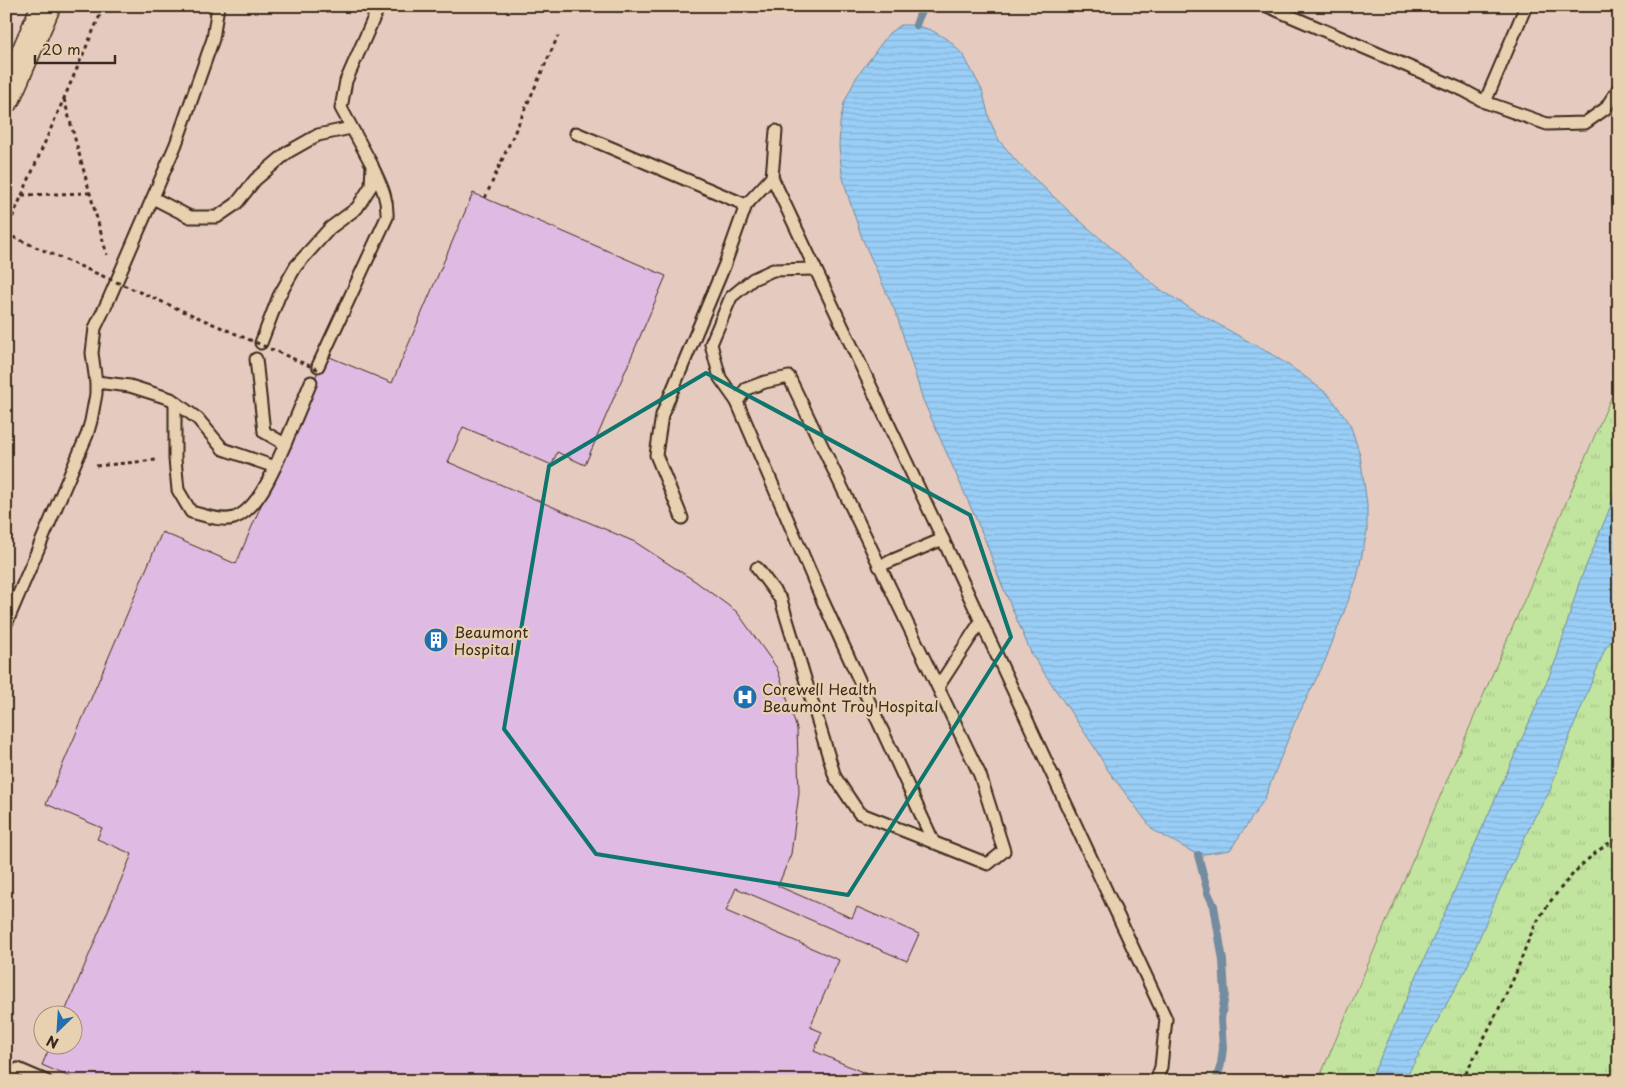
<svg xmlns="http://www.w3.org/2000/svg" width="1625" height="1087" viewBox="0 0 1625 1087" font-family="'Playpen Sans',sans-serif">
  <defs>
    <pattern id="grass-tufts" width="24" height="20" patternUnits="userSpaceOnUse" patternTransform="scale(1.25)"><rect width="24" height="20" fill="#c1e59f"/><path d="M3 7l-1-3M5 7V3M7 7l1-3M15 17l-1-3M17 17v-4M19 17l1-3" fill="none" stroke="#a7c588"/></pattern>
    <pattern id="water-rules" width="6" height="5" patternUnits="userSpaceOnUse" patternTransform="scale(1.25)"><rect width="6" height="5" fill="#99cef7"/><path d="M0 2.5h6" fill="none" stroke="#85b1d3"/></pattern>
  </defs>
  <rect width="100%" height="100%" fill="#e8d1b0"/>
  <filter id="ink" filterUnits="userSpaceOnUse"><feTurbulence type="fractalNoise" baseFrequency=".02" numOctaves="2"/><feDisplacementMap in="SourceGraphic" scale="10" xChannelSelector="R" yChannelSelector="G"/><feConvolveMatrix kernelMatrix="1 2 1 2 8 2 1 2 1" color-interpolation-filters="sRGB"/></filter>
  <g filter="url(#ink)">
    <path fill="#e5cabf" fill-rule="evenodd" d="M6,6H1619V380L1319,1081H6ZM42,1014H72V1044H42Z"/>
    <path fill="url(#grass-tufts)" stroke="#7e885e" d="M1619,379V1081H1318Z"/>
    <g fill="url(#water-rules)" stroke="#738ca0">
      <path d="M901,25H914L931,30L950,41L964,56L982,90L990,121L999,140L1018,163L1072,214L1158,288L1198,313L1273,355L1300,373L1329,395L1349,422L1353,433L1360,455L1367,504V531L1357,578L1325,661L1294,724L1264,800L1230,850L1198,855L1153,830L1107,769L1095,748L1032,655L999,578L984,537L923,400L897,316L862,238L848,196L842,174L839,147L840,123L844,103L856,78L889,33Z"/>
      <path d="M1619,486V630L1605,649L1571,733L1549,793L1534,818L1498,894L1467,967L1404,1081H1370L1543,691L1557,657L1579,583Z"/>
    </g>
    <g fill="none" stroke-linecap="round" stroke-linejoin="round">
      <g stroke="#738ca0" stroke-width="8">
        <path d="M916,25L923,6"/>
        <path d="M1198,855L1208,893L1214,906L1223,961L1225,994L1221,1019L1223,1048L1221,1064L1216,1081"/>
      </g>
    </g>
    <path fill="#dfbae3" stroke="#3b2a1e" d="M473,193L666,276L585,465L557,452L552,465L463,427L448,462L635,542L695,581L737,612L777,668L797,729L799,793L791,854L778,886L852,918L857,907L919,934L907,961L736,888L726,911L839,960L810,1027L822,1032L814,1051L883,1081H189L173,1074L170,1081H79L42,1065L51,1044H72V1014H64L132,854L97,839L102,828L46,804L162,532L236,564L325,355L392,383Z"/>
    <g fill="none" stroke-linecap="round" stroke-linejoin="round">
      <defs>
        <g id="lane">
          <path d="M1267,6L1463,90L1485,102L1547,124L1585,123L1605,109L1619,88"/>
          <path d="M1485,102L1526,6"/>
          <path d="M576,133L746,205"/>
          <path d="M772,177L776,131"/>
          <path d="M153,198L190,217H217L236,204L255,180L288,152L318,135L351,128"/>
          <path d="M261,343L279,296L296,266L330,228L357,208L371,186L372,165L341,108L346,81L379,6"/>
          <path d="M318,366L387,217C388,198 381,185 373,168"/>
          <path d="M96,382L130,386L171,399L198,419L223,449L275,467"/>
          <path d="M175,402V459L178,490L191,512C203,515 221,522 234,518C259,509 275,467 285,444L264,432L256,359"/>
          <path d="M737,402L720,378L711,344L731,297L753,279L773,270L815,269"/>
          <path d="M285,444L311,382"/>
          <path d="M682,518L656,455L662,415L725,264L746,205L772,177L939,531L1166,1019L1161,1067L1156,1081"/>
          <path d="M879,566L943,539"/>
          <path d="M757,568L781,600L835,777L859,813L988,864L1004,851L980,775L789,377L765,382L746,389L737,402L821,597L934,843"/>
          <path d="M6,624L87,435L91,421L96,394V382L92,353L95,328L108,301L176,144L213,39L218,6"/>
          <path d="M938,687L981,621"/>
          <path d="M8,1081L18,1069L46,1081"/>
        </g>
        <path id="secondary" d="M6,98L46,6"/>
      </defs>
      <use href="#lane" stroke="#3b2a1e" stroke-width="15"/>
      <use href="#secondary" stroke="#3b2a1e" stroke-width="31"/>
      <g stroke="#3b2a1e" stroke-width="3" stroke-dasharray="4 4" stroke-linecap="butt">
        <path d="M64,99L107,255"/>
        <path d="M22,195L90,193"/>
        <path d="M485,198L558,36"/>
        <path d="M6,232L104,6"/>
        <path d="M96,466L156,460"/>
        <path d="M1462,1081C1479,1048 1496,1015 1512,982C1521,962 1527,940 1537,922C1553,894 1589,851 1619,838"/>
      </g>
      <use href="#lane" stroke="#e8d1b0" stroke-width="11"/>
      <use href="#secondary" stroke="#e8d1b0" stroke-width="28"/>
      <path stroke="#3b2a1e" stroke-width="3" stroke-dasharray="4 4" stroke-linecap="butt" d="M6,234L319,370"/>
    </g>
  </g>
  <path fill="none" stroke="#0f766e" stroke-width="4" stroke-linejoin="round" d="M706,373L970,515L1011,637L848,895L596,854L504,729L549,466Z"/>
  <defs>
    <symbol id="building-disc" viewBox="-11 -11 22 22"><circle r="9.5" fill="#1f6fb2" stroke="#e8d1b0"/><path d="M-4-6H4V6H1V3H-1V6H-4ZM-2.5-4.3h1.7v1.8h-1.7ZM.8-4.3h1.7v1.8H.8ZM-2.5-1h1.7V.8h-1.7ZM.8-1h1.7V.8H.8Z" fill="#fff"/></symbol>
    <symbol id="hospital-disc" viewBox="-11 -11 22 22"><circle r="9.5" fill="#1f6fb2" stroke="#e8d1b0"/><path d="M-5-5h3v3.5h4V-5h3V5h-3V1.5h-4V5h-3Z" fill="#fff"/></symbol>
  </defs>
  <g fill-rule="evenodd">
    <use href="#building-disc" x="422" y="626" width="28" height="28"/>
    <use href="#hospital-disc" x="731" y="683" width="28" height="28"/>
  </g>
  <g text-anchor="middle" dominant-baseline="central" stroke-width="4.5" stroke-linejoin="round" paint-order="stroke">
    <g font-size="15" fill="#3b2a1e" stroke="#e8d1b0" text-anchor="start">
      <text x="454" y="631">Beaumont<tspan x="454" dy="17">Hospital</tspan></text>
      <text x="762" y="688">Corewell Health<tspan x="762" dy="17">Beaumont Troy Hospital</tspan></text>
    </g>
  </g>
  <rect width="1625" height="1087" fill="none" stroke="#e8d1b0" stroke-width="25"/>
  <rect x="12" y="12" width="1600" height="1062" fill="none" stroke="#3b2a1e" stroke-width="2" filter="url(#ink)"/>
  <g transform="translate(58 1030) rotate(205)"><circle r="24" fill="#e8d1b0" stroke="#a38e76"/>
  <path d="M0-4L9 19L0 12L-9 19Z" fill="#1f6fb2"/>
  <text y="-8" font-size="14" font-weight="bold" text-anchor="middle" fill="#3b2a1e">N</text>
  </g>
  <path d="M35 55v8h80v-8" fill="none" stroke="#3b2a1e" stroke-width="2.5"/>
  <text x="42" y="55" font-size="15" fill="#3b2a1e" stroke="#e8d1b0" stroke-width="4" paint-order="stroke">20 m</text>
</svg>
